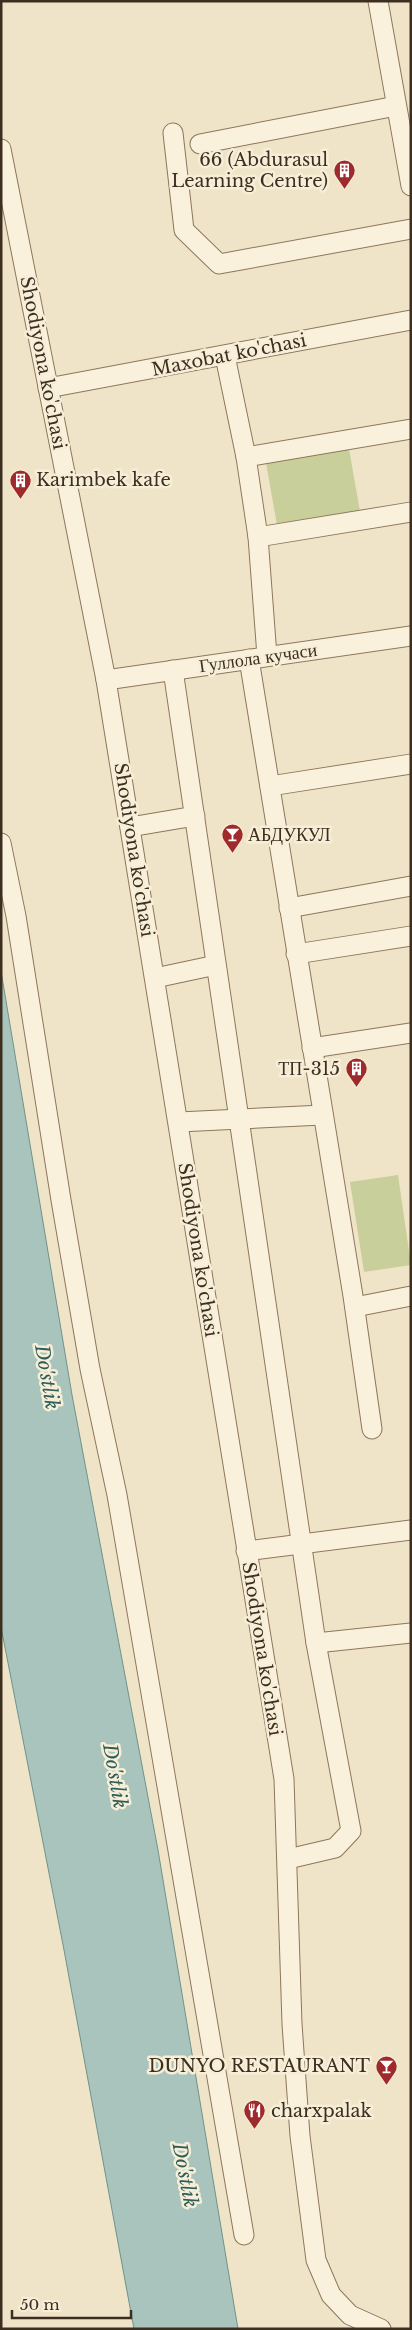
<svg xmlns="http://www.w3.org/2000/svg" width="412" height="2330" viewBox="0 0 412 2330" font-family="'Libre Baskerville',serif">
  <rect width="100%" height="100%" fill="#f0e4c8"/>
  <g fill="#c9cf9b">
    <path d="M349,449L360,511L277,525L266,463Z"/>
    <path d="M398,1175L411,1265L364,1272L350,1182Z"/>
  </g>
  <path fill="#a9c4bc" stroke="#6f938a" d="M1,971L72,1395L158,1850L238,2329H134L64,1950L1,1627Z"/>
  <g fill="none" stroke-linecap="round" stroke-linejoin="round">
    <defs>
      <g id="street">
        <path d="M378,1L411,186"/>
        <path d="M173,133L184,230L219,264L411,229"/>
        <path d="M200,144L396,106"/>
        <path d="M1,149L106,680L284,1779L292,2024L300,2136L316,2260L331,2295L350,2315L381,2329"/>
        <path d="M225,356L246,457L258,537L267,656"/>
        <path d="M48,388L411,320"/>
        <path d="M246,457L411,429"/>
        <path d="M258,537L411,512"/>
        <path d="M249,659L353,1296L372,1429"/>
        <path d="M173,670L316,1643L351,1831L335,1848L288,1859"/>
        <path d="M106,680L411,636"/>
        <path d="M270,786L411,764"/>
        <path d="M130,827L195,816"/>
        <path d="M1,843L16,916L61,1200L90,1369L117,1495L244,2235"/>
        <path d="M289,908L411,886"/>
        <path d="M296,954L411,936"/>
        <path d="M155,978L216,965"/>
        <path d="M312,1048L411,1033"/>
        <path d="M179,1122L323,1115"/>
        <path d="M355,1307L411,1296"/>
        <path d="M246,1551L411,1530"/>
        <path d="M316,1643L411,1633"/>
      </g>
    </defs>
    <use href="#street" stroke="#8d765c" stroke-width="21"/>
    <use href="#street" stroke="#faf1dc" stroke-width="19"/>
  </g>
  <defs>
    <symbol id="building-pin" viewBox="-11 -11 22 30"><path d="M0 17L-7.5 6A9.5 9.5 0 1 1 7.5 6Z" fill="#9e2a2b" stroke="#f7eed8"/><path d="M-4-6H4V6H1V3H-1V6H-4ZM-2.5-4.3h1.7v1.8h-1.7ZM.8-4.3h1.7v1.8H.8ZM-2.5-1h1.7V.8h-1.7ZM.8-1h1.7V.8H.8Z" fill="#fff"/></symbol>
    <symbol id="bar-pin" viewBox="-11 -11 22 30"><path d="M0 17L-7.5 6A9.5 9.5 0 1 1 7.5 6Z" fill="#9e2a2b" stroke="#f7eed8"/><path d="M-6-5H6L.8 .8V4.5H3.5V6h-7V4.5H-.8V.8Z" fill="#fff"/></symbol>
    <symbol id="restaurant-pin" viewBox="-11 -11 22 30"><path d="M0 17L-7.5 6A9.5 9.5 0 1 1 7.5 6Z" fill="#9e2a2b" stroke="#f7eed8"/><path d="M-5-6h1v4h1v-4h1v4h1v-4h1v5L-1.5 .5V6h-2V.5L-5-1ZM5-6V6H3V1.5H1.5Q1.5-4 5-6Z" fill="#fff"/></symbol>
  </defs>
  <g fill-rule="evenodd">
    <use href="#building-pin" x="332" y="158" width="25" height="34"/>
    <use href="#building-pin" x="8" y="468" width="25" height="34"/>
    <use href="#bar-pin" x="220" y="822" width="25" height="34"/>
    <use href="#building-pin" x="344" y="1056" width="25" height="34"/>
    <use href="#bar-pin" x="374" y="2054" width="25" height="34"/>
    <use href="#restaurant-pin" x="242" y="2098" width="25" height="34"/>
  </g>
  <g text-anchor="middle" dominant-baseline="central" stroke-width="5" stroke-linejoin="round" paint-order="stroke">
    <g font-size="18" fill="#3d2e20" stroke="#f7eed8" text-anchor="end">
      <text x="328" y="160">66 (Abdurasul<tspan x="328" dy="21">Learning Centre)</tspan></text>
      <text x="36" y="480" text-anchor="start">Karimbek kafe</text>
      <text x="248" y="835" text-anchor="start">АБДУКУЛ</text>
      <text x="340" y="1069">ТП-315</text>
      <text x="370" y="2066">DUNYO RESTAURANT</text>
      <text x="271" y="2111" text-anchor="start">charxpalak</text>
    </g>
    <g font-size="18" fill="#3d2e20" stroke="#f7eed8">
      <text transform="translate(229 355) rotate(-11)">Maxobat ko'chasi</text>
      <text transform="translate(43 363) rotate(79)">Shodiyona ko'chasi</text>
      <text transform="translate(258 658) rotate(-8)">Гуллола кучаси</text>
      <text transform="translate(134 850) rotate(81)">Shodiyona ko'chasi</text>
      <text transform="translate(198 1250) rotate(81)">Shodiyona ko'chasi</text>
      <text transform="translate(262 1649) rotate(81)">Shodiyona ko'chasi</text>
    </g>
    <g font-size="19" font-style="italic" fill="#2f5d5a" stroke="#f7eed8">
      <text transform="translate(47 1377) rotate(80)">Do'stlik</text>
      <text transform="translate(115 1776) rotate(80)">Do'stlik</text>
      <text transform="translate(185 2175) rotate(79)">Do'stlik</text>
    </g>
  </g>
  <rect width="412" height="2330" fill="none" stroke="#3d2e20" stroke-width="5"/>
  <path d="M12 2310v8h119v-8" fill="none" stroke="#3d2e20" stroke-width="2.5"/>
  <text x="20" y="2310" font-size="15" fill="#3d2e20" stroke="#f7eed8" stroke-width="4" paint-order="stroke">50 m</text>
</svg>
